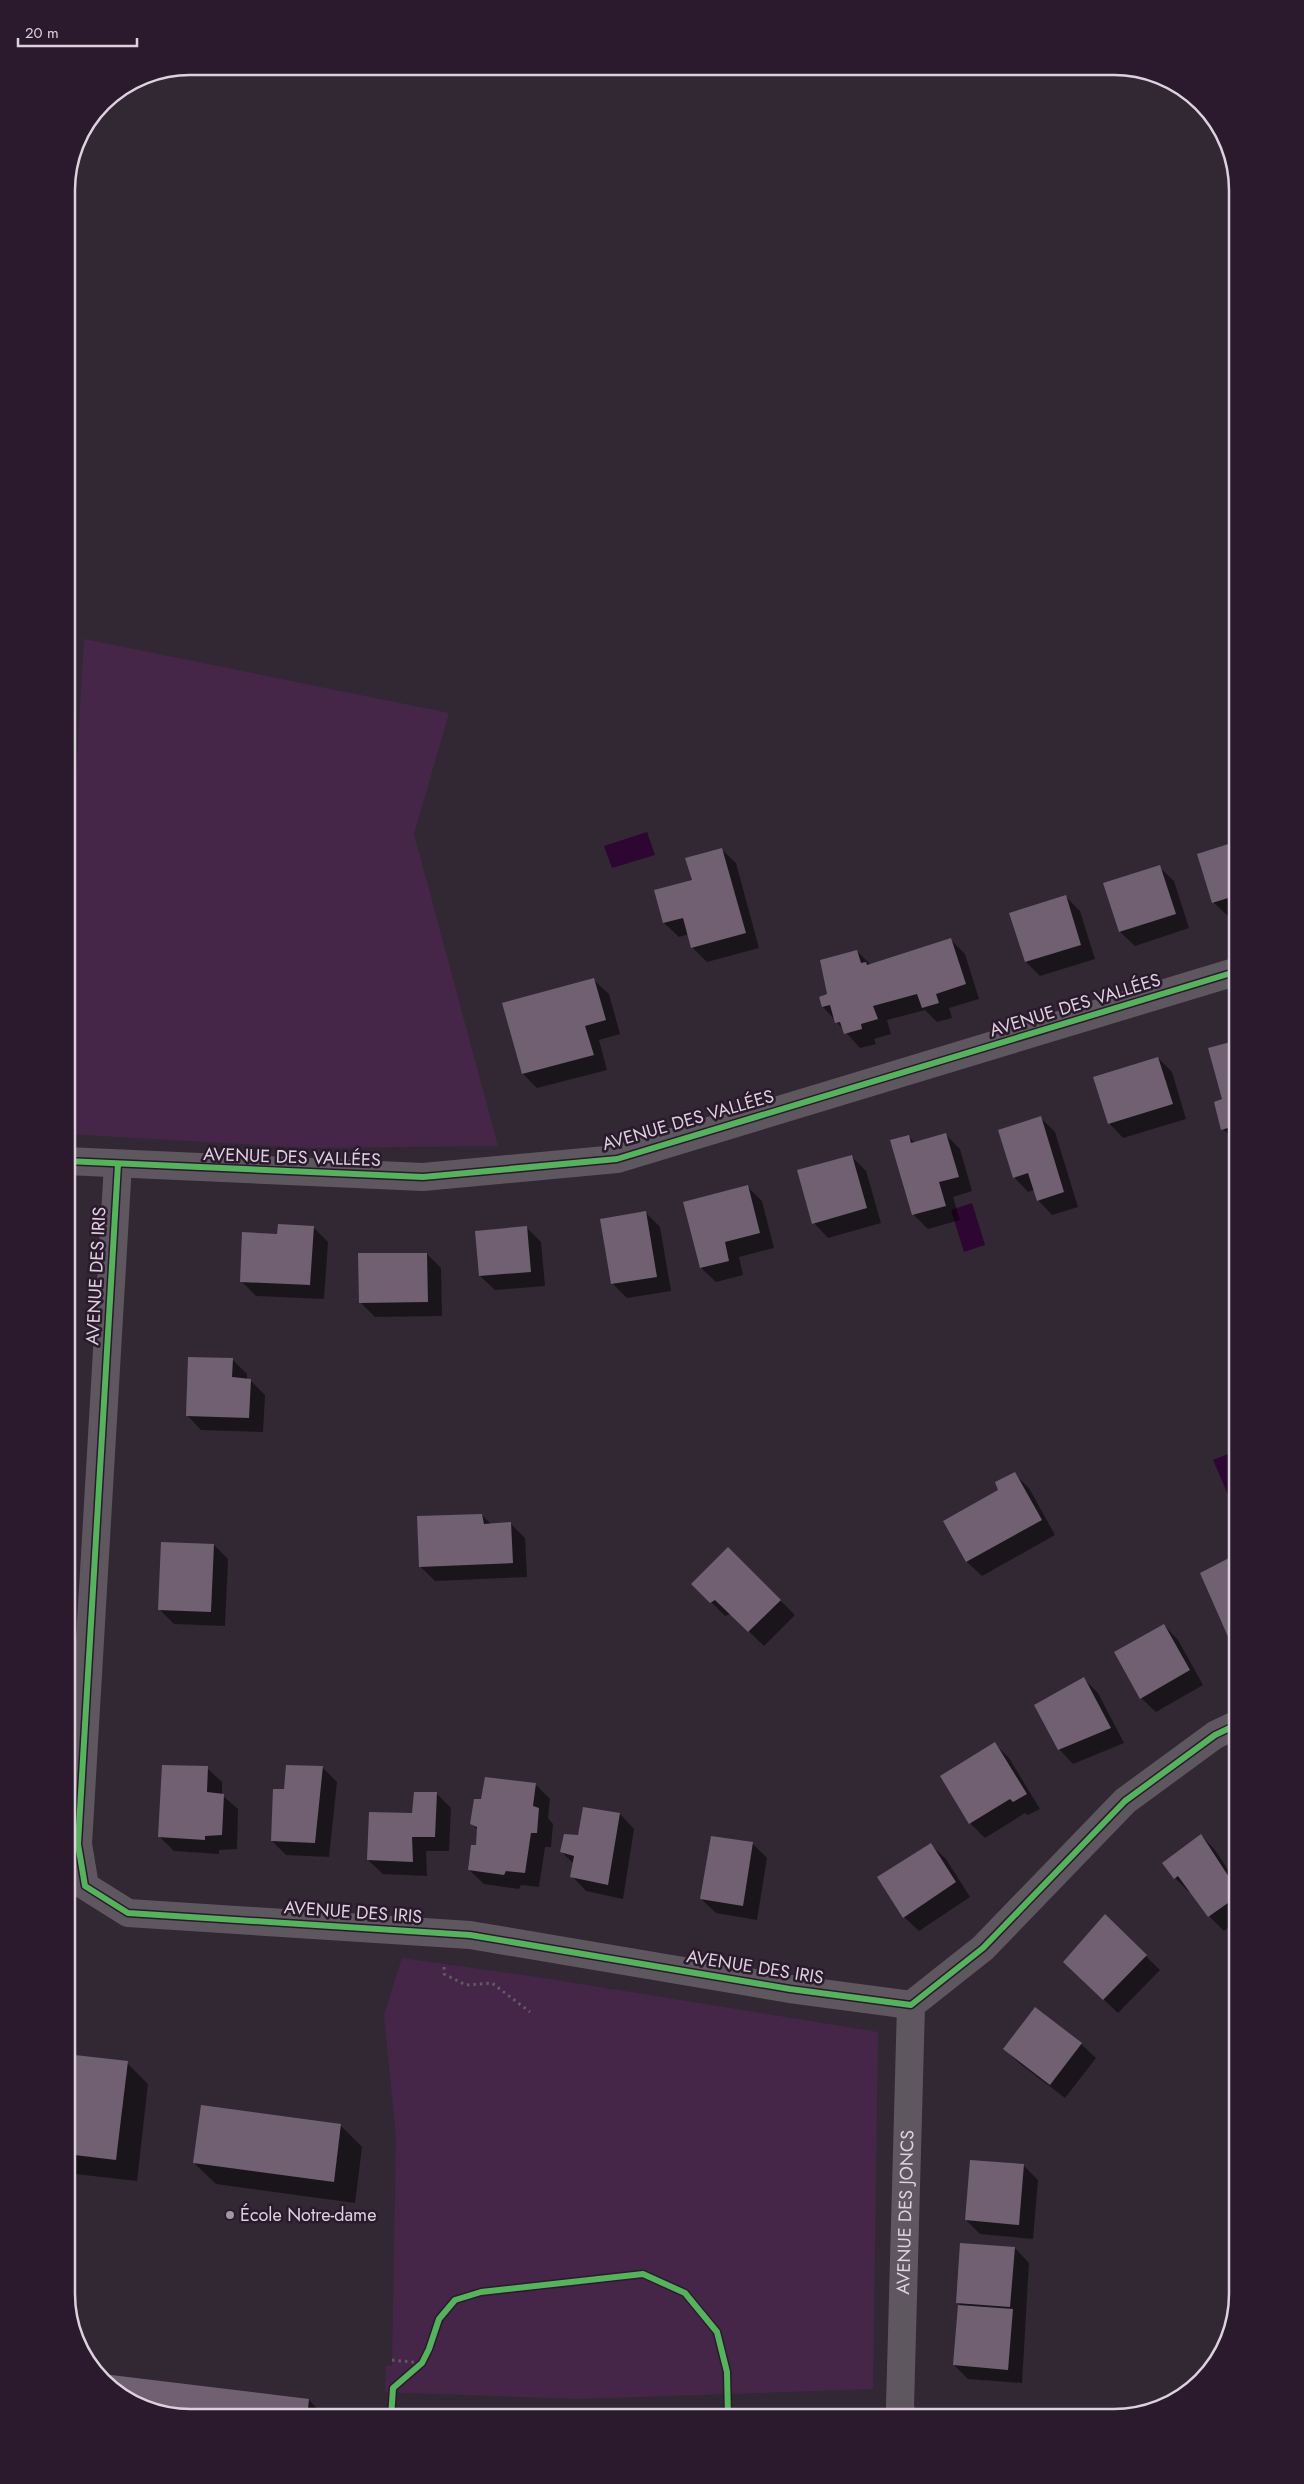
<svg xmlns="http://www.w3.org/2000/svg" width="1304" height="2484" viewBox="0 0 1304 2484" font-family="Jost,sans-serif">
  <rect width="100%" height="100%" fill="#322833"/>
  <g fill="#452649">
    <path d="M84,639L449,713L414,834L498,1146L311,1148L66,1134V947Z"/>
    <path d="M402,1958L537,1977L878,2032L873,2389L578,2399L385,2392L386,2366H392L396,2136L384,2015Z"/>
  </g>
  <g fill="#2d0632">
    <path d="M647,832L655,855L612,868L604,846Z"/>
    <path d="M972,1203L985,1245L964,1252L951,1210Z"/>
    <path d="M1238,1450V1518L1213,1460Z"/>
  </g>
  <g fill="#0007">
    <path d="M1238,843V913L1228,916L1213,902Z"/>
    <path d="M721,849L736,863L759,948L707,962L692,947L689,934L679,937L664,923L694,880Z"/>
    <path d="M1159,867L1174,881L1189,928L1135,946L1120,932L1105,884Z"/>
    <path d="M1066,897L1080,911L1095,959L1040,976L1026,962Z"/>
    <path d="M951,940L965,954L979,999L949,1008L952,1018L937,1022L925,1010L887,1020L891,1034L874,1039L876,1044L860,1048L823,1007L857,951L871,965Z"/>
    <path d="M594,980L609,994L620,1034L599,1040L607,1070L537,1088L523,1074L504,1004Z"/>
    <path d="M1238,1042V1143H1237L1223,1129Z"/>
    <path d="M1158,1058L1172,1072L1186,1119L1123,1138L1109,1123Z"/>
    <path d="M1041,1118L1055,1132L1078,1207L1052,1215L1038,1200L1034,1190L1028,1192L1014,1177Z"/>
    <path d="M945,1134L960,1149L972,1191L953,1197L960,1220L928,1229L913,1214L909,1137L915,1143Z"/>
    <path d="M851,1156L866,1171L881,1223L828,1238L814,1223Z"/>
    <path d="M748,1187L762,1201L774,1248L739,1257L743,1275L716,1282L701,1268Z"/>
    <path d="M646,1213L660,1227L671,1291L627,1298L612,1283Z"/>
    <path d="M313,1227L328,1242L324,1299L256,1296L241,1281L278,1235Z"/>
    <path d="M526,1227L541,1242L545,1286L495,1290L480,1276Z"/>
    <path d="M427,1254L441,1268L442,1316L375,1317L360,1302Z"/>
    <path d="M233,1360L247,1374V1380H250L265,1395L263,1432L201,1430L187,1415Z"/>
    <path d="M1014,1474L1029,1488L1055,1535L982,1576L967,1562L945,1522L1000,1490Z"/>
    <path d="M482,1515L492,1525L511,1524L525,1538L527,1577L435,1581L420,1566Z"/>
    <path d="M214,1545L228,1559L225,1626L174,1624L160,1610Z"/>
    <path d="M728,1549L795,1615L764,1646L731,1614L725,1616L693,1584Z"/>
    <path d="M1228,1559L1238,1569V1650L1234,1647Z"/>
    <path d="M1164,1625L1178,1640L1203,1685L1156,1712L1141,1698Z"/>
    <path d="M1084,1679L1098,1693L1124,1743L1073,1764L1059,1749Z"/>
    <path d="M995,1744L1009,1758L1040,1809L1028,1815L1025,1813L985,1838L970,1823Z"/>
    <path d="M322,1767L337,1782L329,1857L286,1855L272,1841L285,1790Z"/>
    <path d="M207,1768L222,1782V1795L238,1809L237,1849L219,1850V1854L174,1851L159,1836Z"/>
    <path d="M535,1784L550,1799L548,1818L553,1824L551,1847H545L539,1887L521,1885L519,1889L484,1884L469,1870L477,1846L478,1830L472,1824L482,1801Z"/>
    <path d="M437,1794L451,1808L449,1851H426L427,1876L383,1874L368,1860Z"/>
    <path d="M620,1814L634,1829L623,1899L586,1891L572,1876L574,1864L562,1852L579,1836Z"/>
    <path d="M1201,1835L1215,1850L1238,1885V1920L1224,1931L1209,1916L1191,1891L1189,1892L1175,1878Z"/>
    <path d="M752,1843L767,1858L757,1920L716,1913L701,1899Z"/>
    <path d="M931,1845L946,1859L970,1897L919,1931L904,1917Z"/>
    <path d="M1105,1916L1160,1970L1118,2013L1079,1976Z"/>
    <path d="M1035,2009L1081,2044L1096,2058L1065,2098L1019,2063L1005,2049Z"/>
    <path d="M66,2055L127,2063L148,2084L137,2181L66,2173Z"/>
    <path d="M341,2126L362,2147L355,2203L216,2184L194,2163Z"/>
    <path d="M1024,2166L1038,2180L1033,2239L980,2234L966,2220Z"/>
    <path d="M1015,2248L1029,2263L1022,2383L968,2379L954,2365L961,2306L957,2302Z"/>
    <path d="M104,2376L309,2400L326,2418L183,2417L121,2397Z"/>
  </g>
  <g fill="#706072">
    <path d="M1238,841V895L1212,903L1197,854Z"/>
    <path d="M722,848L746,933L691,948L683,918L663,923L654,890L692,880L685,858Z"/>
    <path d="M1160,865L1176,914L1119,932L1103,883Z"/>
    <path d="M1066,895L1081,945L1025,962L1009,913Z"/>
    <path d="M951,938L966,984L936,994L939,1003L922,1008L917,994L873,1006L878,1019L861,1024L862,1029L844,1034L840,1022L835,1023L830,1005L822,1007L819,997L827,994L820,960L857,950L861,963L866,962L867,965Z"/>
    <path d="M594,978L606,1020L585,1026L594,1055L522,1074L502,1003Z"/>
    <path d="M1238,1040V1125L1221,1130L1214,1102L1222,1099L1208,1048Z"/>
    <path d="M1158,1057L1173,1104L1108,1124L1093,1077Z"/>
    <path d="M1041,1116L1064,1192L1037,1201L1028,1173L1013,1178L998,1130Z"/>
    <path d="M946,1133L959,1177L939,1182L946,1206L912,1215L890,1140L909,1135L911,1143Z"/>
    <path d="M852,1155L867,1208L812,1224L797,1170Z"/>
    <path d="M748,1185L760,1233L725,1242L729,1261L700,1268L683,1202Z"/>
    <path d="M646,1211L657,1277L611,1284L600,1219Z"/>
    <path d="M278,1224L314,1226L310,1285L240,1282L242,1232L277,1234Z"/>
    <path d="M527,1226L531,1272L479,1276L475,1231Z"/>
    <path d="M358,1253H427L428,1302L359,1303Z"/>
    <path d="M188,1357L233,1358L232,1377L251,1379L249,1418L186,1416Z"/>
    <path d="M1015,1472L1042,1520L966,1562L943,1521L998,1490L995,1482Z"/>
    <path d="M482,1514L484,1524L511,1522L513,1563L419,1567L417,1516Z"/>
    <path d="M161,1542L214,1544L211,1612L158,1610Z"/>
    <path d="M728,1547L781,1600L748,1632L715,1600L710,1603L691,1584Z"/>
    <path d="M1229,1558L1238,1572V1646L1233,1648L1200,1573Z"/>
    <path d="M1164,1624L1190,1670L1140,1699L1114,1652Z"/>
    <path d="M1084,1677L1111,1728L1058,1750L1034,1705Z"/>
    <path d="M995,1742L1027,1794L1013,1802L1010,1799L969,1824L940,1776Z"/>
    <path d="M162,1765L208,1766L207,1792L224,1794L222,1835L205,1836V1840L158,1837Z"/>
    <path d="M286,1765L323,1766L315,1843L271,1841L273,1789H284Z"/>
    <path d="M485,1777L536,1783L533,1806L539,1808L537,1833H531L525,1873L506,1871L504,1875L468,1870L471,1845H476L477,1827L470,1824L474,1799H481Z"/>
    <path d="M414,1792H437L435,1837H412L413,1862L367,1860L369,1812L412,1813Z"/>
    <path d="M583,1807L620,1813L608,1885L570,1877L574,1856L560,1852L564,1834L578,1835Z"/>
    <path d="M1201,1834L1238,1891V1896L1208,1917L1178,1876L1174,1879L1162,1863Z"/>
    <path d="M711,1836L753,1842L743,1906L700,1899Z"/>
    <path d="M931,1843L956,1882L903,1918L877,1877Z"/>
    <path d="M1105,1914L1147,1955L1103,2000L1063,1962Z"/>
    <path d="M1035,2007L1082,2043L1050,2085L1003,2049Z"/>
    <path d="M66,2054L128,2061L116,2160L66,2154Z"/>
    <path d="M201,2105L341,2124L334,2182L193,2163Z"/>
    <path d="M970,2160L1024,2164L1019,2225L965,2220Z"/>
    <path d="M960,2243L1015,2247L1010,2307L956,2303Z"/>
    <path d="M958,2305L1013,2309L1008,2370L953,2365Z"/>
    <path d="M103,2374L309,2399L307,2418L183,2417L121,2397Z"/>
  </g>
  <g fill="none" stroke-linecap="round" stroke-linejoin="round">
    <g stroke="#625a62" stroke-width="3" stroke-dasharray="2.5 4" stroke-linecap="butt">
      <path d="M444,1967V1974L466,1985L492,1983L530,2012"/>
      <path d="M392,2360L421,2363"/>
      <path d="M391,2418L393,2388L422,2363L429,2349L439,2319L455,2300L481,2292L643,2274L685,2293L717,2332L727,2372L728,2418"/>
    </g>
    <g stroke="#5f5760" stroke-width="28">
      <path d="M66,1161L423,1177L617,1159L1238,971"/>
      <path d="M118,1164L78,1844L85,1886L128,1913L470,1935L790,1989L911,2005L983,1948L1125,1801L1215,1735L1238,1724"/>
      <path id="s1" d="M902,2418L900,2406L911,2005"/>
    </g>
    <defs>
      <g id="cycleway">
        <path d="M66,1161L423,1177L617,1159L1238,971"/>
        <path d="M118,1164L78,1844L85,1886L128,1913L470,1935L790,1989L911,2005L983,1948L1125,1801L1215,1735L1238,1724"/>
        <path d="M391,2418L393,2388L422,2363L429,2349L439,2319L455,2300L481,2292L643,2274L685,2293L717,2332L727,2372L728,2418"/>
      </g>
    </defs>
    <use href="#cycleway" stroke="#2b1a2d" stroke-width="9"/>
    <use href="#cycleway" stroke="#56b35d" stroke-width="6"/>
  </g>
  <circle fill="#a196a2" stroke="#2b1a2d" stroke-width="2" cx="230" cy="2215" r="5"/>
  <g text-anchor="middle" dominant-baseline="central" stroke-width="5" stroke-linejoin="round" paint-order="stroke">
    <g font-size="18" fill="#ddd1de" stroke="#2b1a2d">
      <text transform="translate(1075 1005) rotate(-17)">AVENUE DES VALLÉES</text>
      <text transform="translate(688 1120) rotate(-16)">AVENUE DES VALLÉES</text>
      <text transform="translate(292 1157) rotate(2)">AVENUE DES VALLÉES</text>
      <text transform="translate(96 1276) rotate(-87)">AVENUE DES IRIS</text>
      <text transform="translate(353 1912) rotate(4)">AVENUE DES IRIS</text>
      <text transform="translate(755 1967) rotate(9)">AVENUE DES IRIS</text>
      <text stroke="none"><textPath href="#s1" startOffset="206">AVENUE DES JONCS</textPath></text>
    </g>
    <g font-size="18" fill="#ddd1de" stroke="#2b1a2d" text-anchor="start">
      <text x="240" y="2215">École Notre-dame</text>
    </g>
  </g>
  <path d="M0 0H1304V2484H0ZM190 75H1114A115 115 0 0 1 1229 190V2294A115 115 0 0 1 1114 2409H190A115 115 0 0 1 75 2294V190A115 115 0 0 1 190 75Z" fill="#2b1a2d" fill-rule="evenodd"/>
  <path fill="none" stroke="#ddd1de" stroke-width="2.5" d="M190 75H1114A115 115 0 0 1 1229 190V2294A115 115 0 0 1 1114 2409H190A115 115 0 0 1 75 2294V190A115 115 0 0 1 190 75Z"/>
  <path d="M18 38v8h119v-8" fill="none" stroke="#ddd1de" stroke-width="2.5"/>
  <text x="25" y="38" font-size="15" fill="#ddd1de" stroke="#2b1a2d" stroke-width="4" paint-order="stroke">20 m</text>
</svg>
